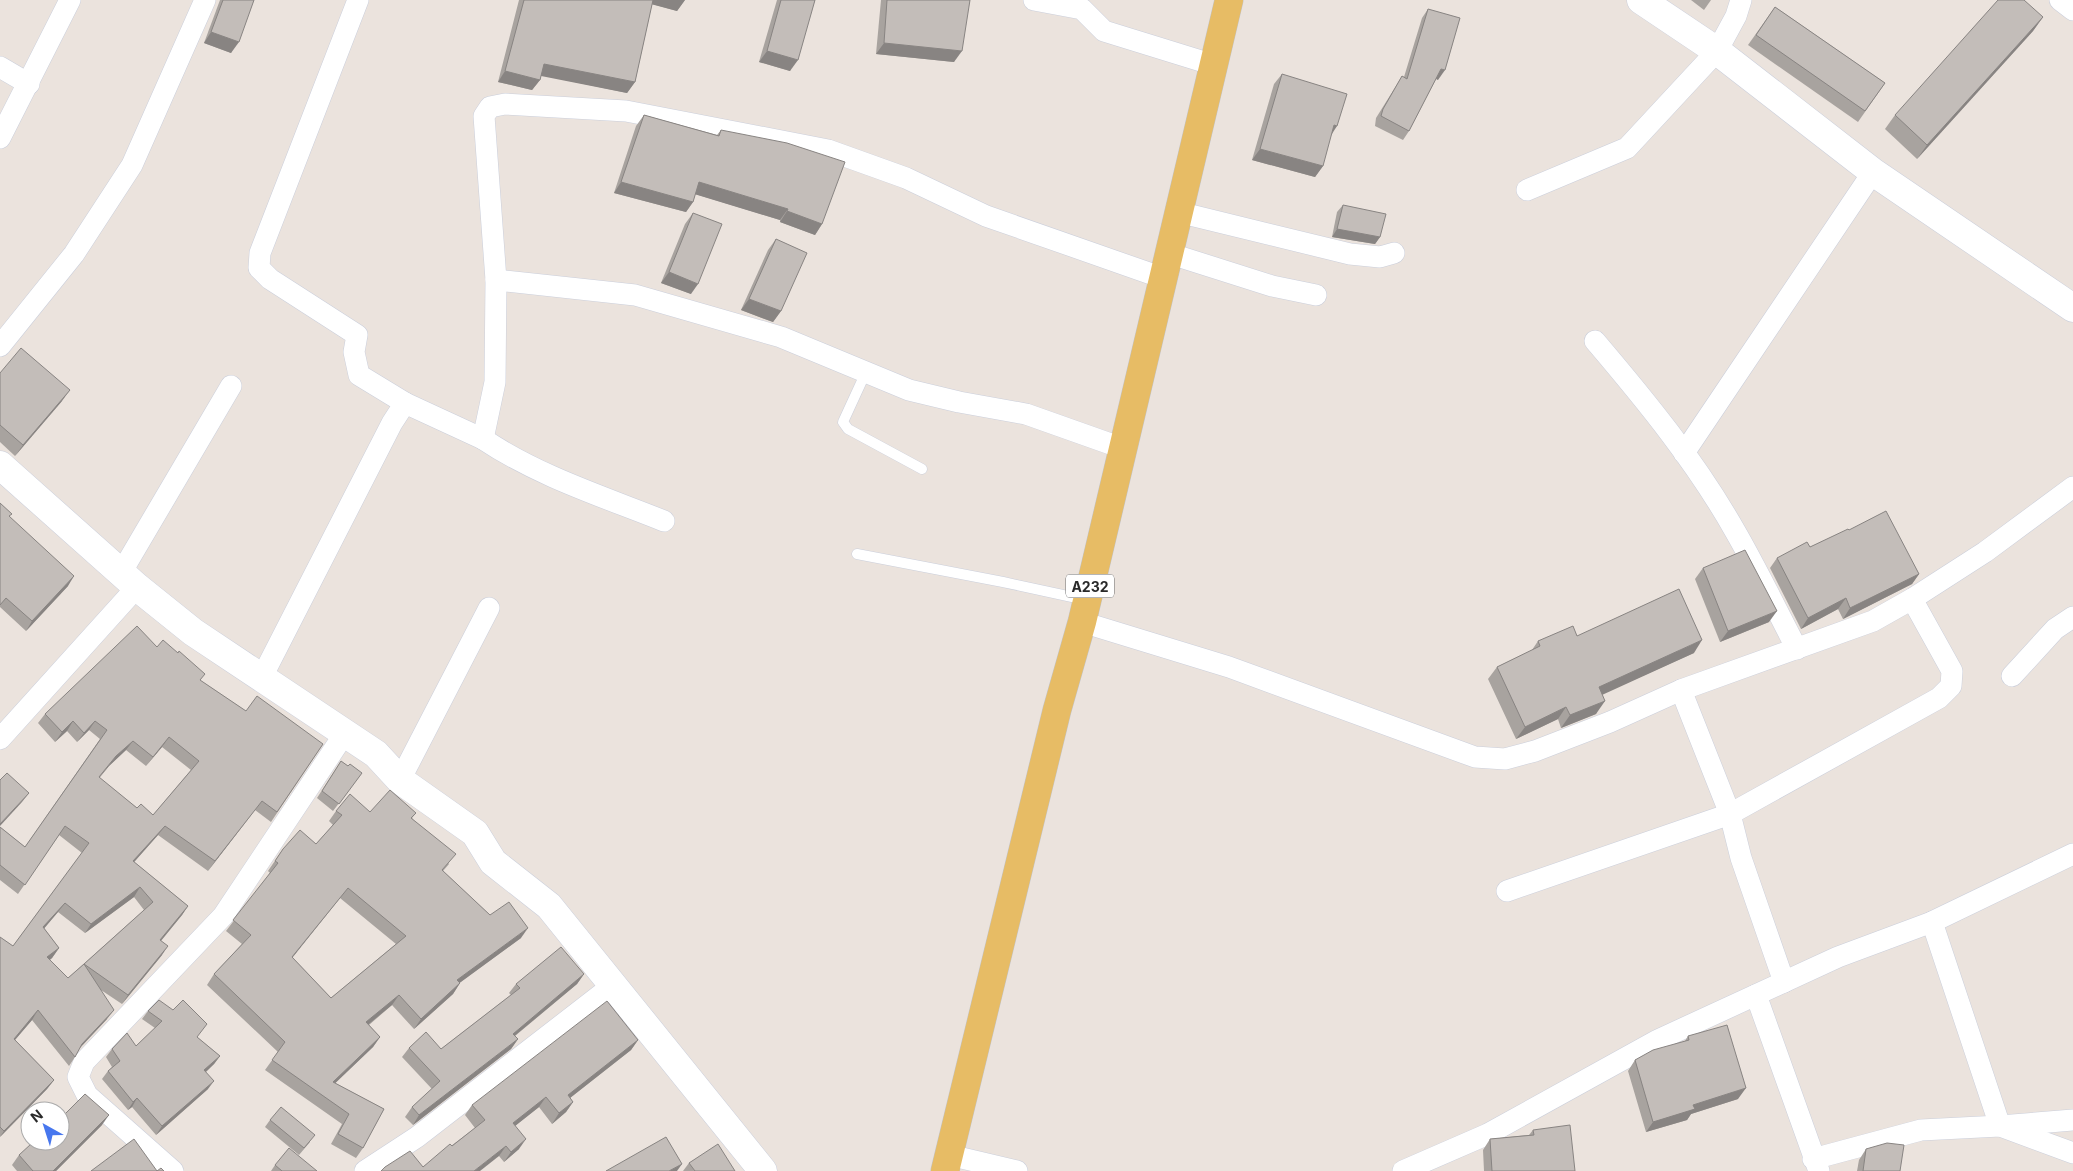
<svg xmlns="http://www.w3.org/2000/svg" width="2073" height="1171" viewBox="0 0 2073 1171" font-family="Inter,sans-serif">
  <rect width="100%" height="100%" fill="#ebe3dd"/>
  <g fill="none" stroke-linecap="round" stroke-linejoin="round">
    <defs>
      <g id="lane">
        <path d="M866,372L843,422L848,429L922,469"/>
        <path d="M857,554L1003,582L1086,600"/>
      </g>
      <g id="street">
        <path d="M358,0L260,253L259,268L270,279L357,335L354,352L359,375L405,403"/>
        <path d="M1034,0L1082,9L1104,31L1214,65"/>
        <path d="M2060,0L2073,10"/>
        <path d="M0,67L29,84"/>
        <path d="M0,138L70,0"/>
        <path d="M1527,190L1627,148L1717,51L1736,16L1741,0"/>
        <path d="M1178,212L1350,254L1380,257L1394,253"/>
        <path d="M1168,253L1272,286L1316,295"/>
        <path d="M496,280L635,295L781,337L909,390L959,402L1026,414L1122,448"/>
        <path d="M1595,341C1646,401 1696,462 1735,531C1757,569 1776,609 1797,649"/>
        <path d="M0,346L74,254L132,165L205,0"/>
        <path d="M483,439C538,476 604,497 664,521"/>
        <path d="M1684,453L1873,172"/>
        <path d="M121,573L231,386"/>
        <path d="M1082,622L1229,667L1475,757L1505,759L1535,751L1610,722L1681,690L1873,621L1912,599L1985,552L2073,487"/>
        <path d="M2012,676L2055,629L2073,617"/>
        <path d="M262,677L392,423L405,403L483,439L495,382L496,280L484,116L490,107L505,104L626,111L828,150L906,178L986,216L1163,278"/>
        <path d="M1681,690L1730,814L1741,858L1784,982"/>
        <path d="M0,739L137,587"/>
        <path d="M400,780L489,608"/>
        <path d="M1507,891L1730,814L1939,698L1951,686L1952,671L1912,599"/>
        <path d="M1932,922L2000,1126L2073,1120"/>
        <path d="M1756,995L1819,1171"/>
        <path d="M949,1155L1017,1171"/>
        <path d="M1813,1159L1921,1130L2000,1126L2073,1153"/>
        <path d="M173,1171L87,1095L78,1077L84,1062L223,916L345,733"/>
        <path d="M365,1171L417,1137L612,986"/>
        <path d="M1403,1171L1488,1134L1658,1040L1838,957L1932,922L2073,854"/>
      </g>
      <g id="secondary">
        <path d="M1641,0L1717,51L1873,172L2073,308"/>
        <path d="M0,465L137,587L193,632L376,754L400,780L475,833L493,862L549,906L763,1171"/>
      </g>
      <path id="primary" d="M945,1171L1057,710L1082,622L1229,0"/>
    </defs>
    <use href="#lane" stroke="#cbcfdb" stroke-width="11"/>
    <use href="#street" stroke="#cbcfdb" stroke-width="22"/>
    <use href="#secondary" stroke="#cbcfdb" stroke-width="29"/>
    <use href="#primary" stroke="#c3c3c3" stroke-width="29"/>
    <use href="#lane" stroke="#fff" stroke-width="10"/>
    <use href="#street" stroke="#fff" stroke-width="21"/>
    <use href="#secondary" stroke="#fff" stroke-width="28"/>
    <use href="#primary" stroke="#e7bc65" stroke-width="28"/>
  </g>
  <g fill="#a8a39f" fill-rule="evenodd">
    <path d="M220,0H254L231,53L204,43Z"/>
    <path d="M519,0H685L677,11L652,4L635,82L627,93L541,75L540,80L532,90L498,82Z"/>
    <path d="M777,0H815L790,71L759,62Z"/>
    <path d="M881,0H970L954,62L876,54Z"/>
    <path d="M1691,0H1711L1704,10Z"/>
    <path d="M1775,7L1885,83L1858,122L1748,45Z"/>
    <path d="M1428,9L1438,80L1436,79L1409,131L1403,140L1375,126L1376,118L1396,86L1402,76L1404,77L1422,18Z"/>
    <path d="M2043,17L2033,31L1917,159L1885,129L1895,115Z"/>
    <path d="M1282,74L1323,166L1315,177L1252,160L1274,84Z"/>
    <path d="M644,115L717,135L721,130L822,224L815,235L780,222V220L695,194L693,202L686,212L614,193L636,126Z"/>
    <path d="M1343,205L1380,237L1375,244L1332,237L1337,212Z"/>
    <path d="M693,213L691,294L661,283L685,224Z"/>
    <path d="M776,239L781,311L773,322L741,310L768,250Z"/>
    <path d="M0,373L62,401L15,456L0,442Z"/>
    <path d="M0,503L10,517L68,586L26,631L0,607Z"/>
    <path d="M1849,530L1919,574L1912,584L1843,619L1838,609L1801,629L1770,568L1777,558L1810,547Z"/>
    <path d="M1703,568L1769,622L1720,642L1695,579Z"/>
    <path d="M1577,636L1694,653L1602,694L1596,714L1561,728L1558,719L1516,739L1488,679L1497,667L1532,650L1538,641Z"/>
    <path d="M157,647L201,681L246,711L323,744L271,822L255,810L208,871L158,835L134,862L188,906L182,915L161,941L162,955L122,1004L101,990L107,1019L79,1049L75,1057L69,1066L32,1020L15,1040L54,1080L47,1089L0,1137V937L13,946L82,853L59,835L18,894L0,880V827L25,847L100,739L89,730L77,742L67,731L55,742L38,723L45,714ZM162,747L191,770L153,815L137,808L99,778L109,766L126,750L146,766ZM134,897L144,910L68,978L50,960L52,958L59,948L44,928L58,912L85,933Z"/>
    <path d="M341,761L348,766L362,773L333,811L317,798Z"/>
    <path d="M336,811L416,813L412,818L449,864L443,871L490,915L521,938L459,983H460L453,994L414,1029L392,1005L369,1025L380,1037L373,1047L335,1083L384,1109L363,1148L356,1158L331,1144L342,1124L265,1070L278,1052L207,985L214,974L242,944L226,931L270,873L268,871L283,849L316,844L333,825L329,821ZM340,898L396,944L331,998L292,957Z"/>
    <path d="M584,974L577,984L515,1036L518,1039L511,1049L413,1125L405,1117L412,1107L432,1089L402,1057L409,1048L441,1049L511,995L509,993L516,984Z"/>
    <path d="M148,1011L197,1037L220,1056L214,1064L206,1072L208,1089L156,1135L132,1107L128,1110L102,1079L108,1071L112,1067L106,1057L112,1049L136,1046L155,1028L142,1019Z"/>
    <path d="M1688,1036L1738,1099L1691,1114L1687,1120L1646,1132L1628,1071L1635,1060L1685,1041Z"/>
    <path d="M638,1040L631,1050L570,1098L573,1102L566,1112L552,1124L539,1107L515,1126L519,1149L504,1162L499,1156L423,1167L475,1128L465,1115L472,1105Z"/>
    <path d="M270,1120L310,1142L299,1155L265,1127Z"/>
    <path d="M102,1125L56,1171H17L12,1165L19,1155L33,1146Z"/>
    <path d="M1533,1130L1575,1171H1484L1483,1150L1490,1139L1529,1135Z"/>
    <path d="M1866,1149L1900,1171H1857L1859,1160Z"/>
    <path d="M689,1163L735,1171H683Z"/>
    <path d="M275,1165L317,1171H271Z"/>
  </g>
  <g fill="#888482">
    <path d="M649,0H685L677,11L647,3Z"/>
    <path d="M2043,17L2033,31L1917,159L1927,145Z"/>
    <path d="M211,32L239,42L231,53L204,43Z"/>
    <path d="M884,43L962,51L954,62L876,54Z"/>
    <path d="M767,51L798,60L790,71L759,62Z"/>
    <path d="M544,64L635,82L627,93L536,75Z"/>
    <path d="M1441,69L1445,70L1438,80L1435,78Z"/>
    <path d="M505,71L540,80L532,90L498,82Z"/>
    <path d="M1334,125L1337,126L1330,137Z"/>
    <path d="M1260,149L1323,166L1315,177L1252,160Z"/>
    <path d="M621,182L693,202L686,212L614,193Z"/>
    <path d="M699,182L788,209L780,220L691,193Z"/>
    <path d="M787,211L822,224L815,235L780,222Z"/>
    <path d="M1337,229L1380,237L1375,244L1332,237Z"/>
    <path d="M669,272L698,284L691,294L661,283Z"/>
    <path d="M749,299L781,311L773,322L741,310Z"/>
    <path d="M70,390L62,401L15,456L23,445Z"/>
    <path d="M1919,574L1912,584L1843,619L1850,608Z"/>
    <path d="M74,576L68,586L26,631L32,621Z"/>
    <path d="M1846,598L1838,609L1801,629L1808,618Z"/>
    <path d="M1777,611L1769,622L1720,642L1728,631Z"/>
    <path d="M1702,640L1694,653L1591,700L1599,687Z"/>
    <path d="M1605,701L1596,714L1561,728L1570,715Z"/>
    <path d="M1566,707L1558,719L1516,739L1525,727Z"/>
    <path d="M73,721L67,731L55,742L62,732Z"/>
    <path d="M95,721L89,730L77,742L84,733Z"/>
    <path d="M169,737L162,747L146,766L153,757Z"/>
    <path d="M133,741L126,750L109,766L92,787L116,756Z"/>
    <path d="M29,793L22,802L0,826V824Z"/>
    <path d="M262,801L255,810L208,871L215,861Z"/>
    <path d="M165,826L158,835L127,870L133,861Z"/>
    <path d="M140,887L134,897L85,933L91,924Z"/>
    <path d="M348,888L340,898L285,967L292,957Z"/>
    <path d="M65,903L58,912L37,937L43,927Z"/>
    <path d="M188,906L182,915L154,949L160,940Z"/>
    <path d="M528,928L521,938L450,990L457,980Z"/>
    <path d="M168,946L162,955L122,1004L128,995Z"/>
    <path d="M59,948L52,958L41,966L47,957Z"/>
    <path d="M584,974L577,984L506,1043L513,1034Z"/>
    <path d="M460,983L453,994L414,1029L421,1019Z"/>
    <path d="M399,995L392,1005L359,1032L366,1022Z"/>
    <path d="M38,1010L32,1020L8,1048L14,1039Z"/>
    <path d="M114,1010L107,1019L75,1053L82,1044Z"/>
    <path d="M380,1037L373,1047L326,1092L333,1082Z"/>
    <path d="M518,1039L511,1049L413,1125L419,1115Z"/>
    <path d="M638,1040L631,1050L561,1105L568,1095Z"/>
    <path d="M220,1056L214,1064L198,1079L204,1070Z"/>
    <path d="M54,1080L47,1089L0,1137L4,1131Z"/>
    <path d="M214,1081L208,1089L156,1135L162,1126Z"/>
    <path d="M1746,1088L1738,1099L1691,1114L1687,1120L1646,1132L1653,1122L1693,1105Z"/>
    <path d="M546,1097L539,1107L506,1133L513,1123Z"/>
    <path d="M137,1098L132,1107L128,1110L133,1102Z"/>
    <path d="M573,1102L566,1112L552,1124L559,1113Z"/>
    <path d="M109,1115L102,1125L56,1171H53Z"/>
    <path d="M526,1139L519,1149L504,1162L511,1152Z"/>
    <path d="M506,1146L499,1156L480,1171H474Z"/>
    <path d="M682,1164L677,1171H669Z"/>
  </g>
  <g fill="#c3bdb9" stroke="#888482" fill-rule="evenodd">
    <path d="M223,0H254L239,42L211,32Z"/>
    <path d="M524,0H653L635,82L544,64L540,80L505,71Z"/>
    <path d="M781,0H815L798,60L767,51Z"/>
    <path d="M887,0H970L962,51L884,43Z"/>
    <path d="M1998,0H2024L2043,17L1927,145L1895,115Z"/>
    <path d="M1775,7L1885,83L1865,111L1756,35Z"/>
    <path d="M1428,9L1460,18L1445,70L1441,69L1409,131L1381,116L1383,109L1402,76L1407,79Z"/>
    <path d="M1282,74L1347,94L1337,126L1334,125L1323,166L1260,149Z"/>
    <path d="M644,115L719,136L721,130L787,143L845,162L822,224L787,211L788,209L699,182L693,202L621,182Z"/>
    <path d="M1343,205L1386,214L1380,237L1337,229Z"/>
    <path d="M693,213L722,224L698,284L669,272Z"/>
    <path d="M776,239L807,253L781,311L749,299Z"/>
    <path d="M21,348L70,390L23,445L0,425V373Z"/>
    <path d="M0,503L12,514L9,516L74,576L32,621L6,598L0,605Z"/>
    <path d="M1886,511L1919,574L1850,608L1846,598L1808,618L1777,558L1807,542L1810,547L1848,529L1849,530Z"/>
    <path d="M1745,550L1777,611L1728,631L1703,568Z"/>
    <path d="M1679,589L1702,640L1599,687L1605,701L1570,715L1566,707L1525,727L1497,667L1540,646L1538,641L1573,626L1577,636Z"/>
    <path d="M137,626L157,647L163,640L178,653L179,651L205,674L200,680L246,711L257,696L323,744L277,812L262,801L215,861L165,826L133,861L188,906L160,940L168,946L128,995L84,964L153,902L140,887L91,924L65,903L43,927L59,948L47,957L68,978L84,964L114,1010L82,1044L75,1057L38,1010L14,1039L54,1080L4,1131L0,1127V937L13,946L89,843L65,826L25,885L0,865V827L25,847L107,730L95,721L84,733L73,721L62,732L45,714ZM169,737L199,761L153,815L141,804L137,808L99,777L116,756L133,741L153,757Z"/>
    <path d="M341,761L348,766L350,764L362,773L339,804L322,791Z"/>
    <path d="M7,773L29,793L0,824V780Z"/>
    <path d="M390,790L416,813L411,818L456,854L442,870L490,915L509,902L528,928L457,980L460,983L421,1019L399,995L366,1022L380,1037L333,1082L384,1109L363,1148L338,1134L349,1114L272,1060L285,1042L214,974L251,935L233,920L278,863L275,861L283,849L300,830L316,844L342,815L336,811L350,794L370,812ZM348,888L406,936L331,998L292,957Z"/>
    <path d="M561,947L584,974L513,1034L518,1039L419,1115L412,1107L440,1081L409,1048L426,1032L441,1049L520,988L516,984Z"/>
    <path d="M159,1000L173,1010L183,1000L207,1024L197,1037L220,1056L204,1070L214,1081L162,1126L137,1098L133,1102L108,1071L120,1061L112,1049L127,1033L136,1046L162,1021L148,1011Z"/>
    <path d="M607,1001L638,1040L568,1095L573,1102L559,1113L546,1097L513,1123L526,1139L511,1152L506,1146L474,1171H381L385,1167L410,1151L423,1167L450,1144L452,1146L485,1120L472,1105Z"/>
    <path d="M1727,1025L1746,1088L1693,1105L1695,1109L1653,1122L1635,1060L1653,1050L1689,1040L1688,1036Z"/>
    <path d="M85,1094L109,1115L53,1171H33L19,1155L31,1144L33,1146L38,1141H60V1119Z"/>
    <path d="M281,1107L315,1135L304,1148L270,1120Z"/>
    <path d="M1570,1125L1575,1171H1492L1490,1139L1534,1135L1533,1130Z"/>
    <path d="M666,1137L682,1164L669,1171H606Z"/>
    <path d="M134,1139L157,1171H91Z"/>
    <path d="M1887,1143L1904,1145L1900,1171H1863L1866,1149Z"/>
    <path d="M718,1144L735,1171H695L689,1163Z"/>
    <path d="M289,1148L317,1171H282L275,1165Z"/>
    <path d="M161,1168L164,1171H157Z"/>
  </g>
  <g text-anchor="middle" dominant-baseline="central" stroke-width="4.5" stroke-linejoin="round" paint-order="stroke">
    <rect fill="#fff" stroke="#6a6a6a" stroke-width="1" x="1066" y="574.5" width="48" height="23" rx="4"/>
    <g font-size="14" font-weight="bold" fill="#2a2a2a">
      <text x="1090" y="586">A232</text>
    </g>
  </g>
  <g transform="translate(45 1126) rotate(321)"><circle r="24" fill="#ffffff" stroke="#aaaaaa"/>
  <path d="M0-4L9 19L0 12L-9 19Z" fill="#4777ee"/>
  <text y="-8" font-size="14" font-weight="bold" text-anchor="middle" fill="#2a2a2a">N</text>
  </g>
</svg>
